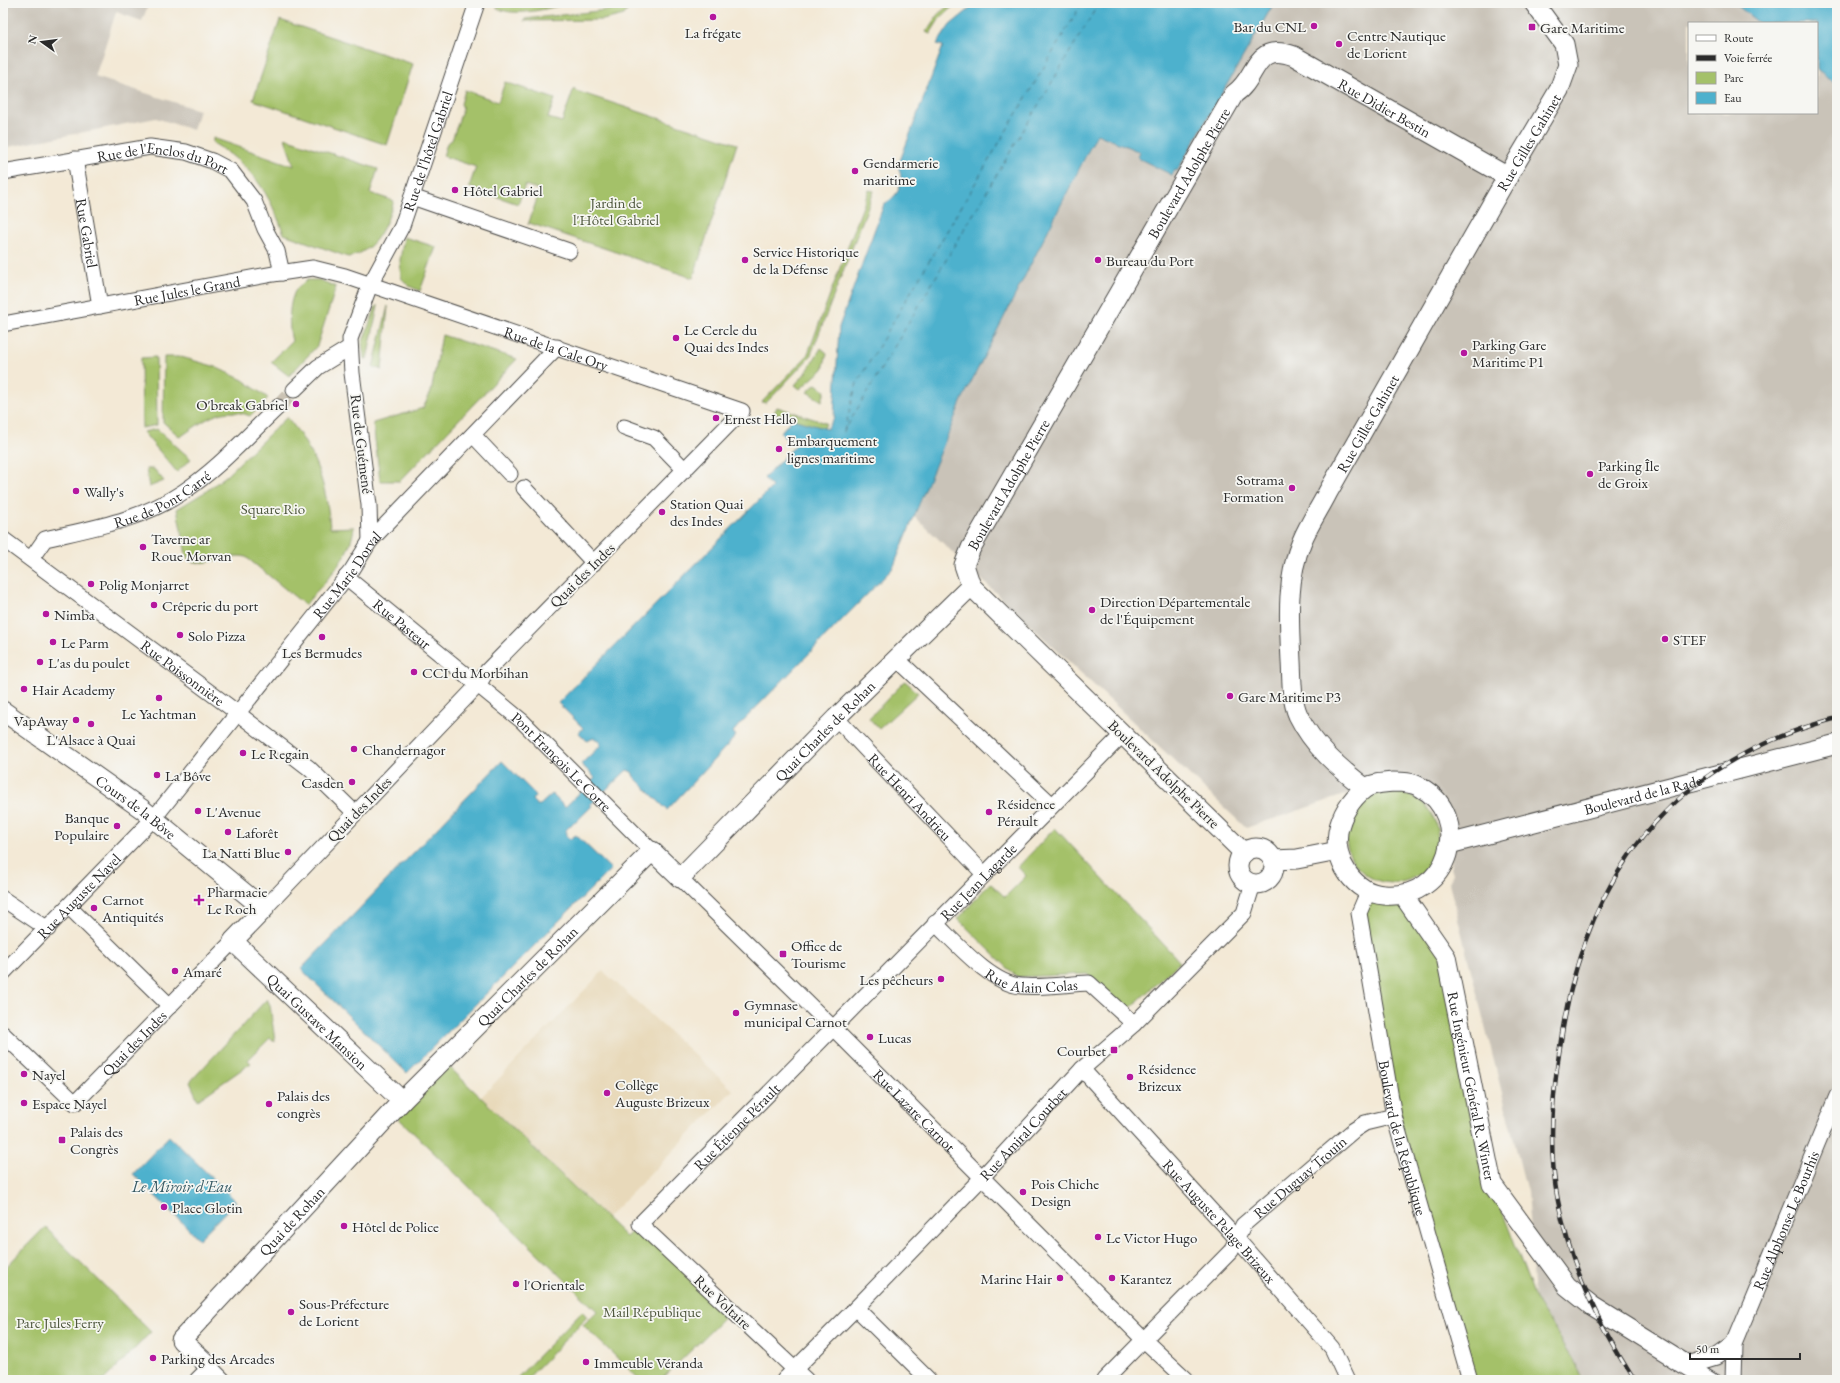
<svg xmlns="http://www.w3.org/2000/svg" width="1840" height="1383" viewBox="0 0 1840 1383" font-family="'EB Garamond',serif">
  <rect width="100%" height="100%" fill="#f6f6f2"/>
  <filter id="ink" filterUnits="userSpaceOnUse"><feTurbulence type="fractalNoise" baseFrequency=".025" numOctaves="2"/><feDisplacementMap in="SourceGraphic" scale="8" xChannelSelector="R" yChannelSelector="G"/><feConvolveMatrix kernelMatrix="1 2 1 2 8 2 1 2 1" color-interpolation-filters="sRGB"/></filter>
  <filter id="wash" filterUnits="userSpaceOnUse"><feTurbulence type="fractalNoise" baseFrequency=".012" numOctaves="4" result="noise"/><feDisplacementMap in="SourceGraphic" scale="16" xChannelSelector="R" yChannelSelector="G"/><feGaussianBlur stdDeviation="0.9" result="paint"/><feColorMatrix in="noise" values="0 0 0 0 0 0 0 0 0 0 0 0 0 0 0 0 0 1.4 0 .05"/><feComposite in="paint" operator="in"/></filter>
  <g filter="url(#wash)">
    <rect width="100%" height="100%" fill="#f3e9d6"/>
    <path fill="#e8d9ba" d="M603,971L733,1090L607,1218L481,1097Z"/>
    <g fill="#c9c3b8">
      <path d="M3,3H149L142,21L116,12L95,77L199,110L193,130L156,118L3,148Z"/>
      <path d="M1274,3H1734L1759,23H1689V113H1817V69L1837,85V1380H1583L1573,1359L1535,1298L1527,1192L1449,883L1452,875L1449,844L1429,793L1365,788L1246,828L915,517L962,400L1098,134L1140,152L1138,158L1177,171Z"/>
    </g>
    <g fill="#a4c169" stroke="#68764a">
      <path d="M497,3H569C551,8 515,18 497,8Z"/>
      <path d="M952,3H957L940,18L930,34L926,32L938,14Z"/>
      <path d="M625,8L627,11L624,15L603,20L524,21L525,19Z"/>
      <path d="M280,20L413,64L387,145L253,100Z"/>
      <path d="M505,82L555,99L548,118L562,122L574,88L576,91L737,144L693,278L529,223L528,225L540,190L525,185L518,204L469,187L476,167L443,156L447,143L452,140L463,108L461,104L465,90L498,102Z"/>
      <path d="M213,138L294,166L285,138L378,169L370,193L394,201C386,225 376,252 348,257L284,234C268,191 253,167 213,143Z"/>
      <path d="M869,190L874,191L810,357L766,403L762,402L807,356Z"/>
      <path d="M404,237L436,247L420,291L409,286L401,278L400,260Z"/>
      <path d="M307,280H320L336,287L317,346L289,376L271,362L292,341C288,327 288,300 297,288C300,285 304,283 307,280Z"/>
      <path d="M376,306H378L367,359H364L362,344Z"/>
      <path d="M388,306L382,369V370L373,367Z"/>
      <path d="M442,335L517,359L400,481H380L373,423L423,408L431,392Z"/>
      <path d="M821,348L827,353L823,369L800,389L795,385L807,371Z"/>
      <path d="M156,357L157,425L142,428L141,358Z"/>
      <path d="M164,357H181L213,366L243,380L268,398L250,416C221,404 203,422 180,437L163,422Z"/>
      <path d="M816,384L825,391L822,401L807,392Z"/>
      <path d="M777,407L826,423L824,429L774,413Z"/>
      <path d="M287,417C315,451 327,485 330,528L354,527C351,558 324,582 305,605L246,557C230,552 202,569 189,560L186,555L177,509L205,492L226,476Z"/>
      <path d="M157,429L191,459L177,472L143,432Z"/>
      <path d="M146,469H154L164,481L149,487Z"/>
      <path d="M905,681L918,693L879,729L869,718Z"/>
      <circle cx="1392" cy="837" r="46"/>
      <path d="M1055,828L1180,962L1128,1010L1087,974L1017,977L958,919L990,883L1005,897L1026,876L1018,867Z"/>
      <path d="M1368,892L1403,895L1446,957L1492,1184L1535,1298L1573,1359L1583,1380H1470L1394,1116L1359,913Z"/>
      <path d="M267,999L270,1005L275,1041L270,1038L248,1060L251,1063L198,1100L190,1082Z"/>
      <path d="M443,1061L626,1237L640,1224L732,1310L661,1380H640L583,1325L597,1311L392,1112Z"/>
      <path d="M45,1227L151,1332L104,1380H3V1270Z"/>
      <path d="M582,1311L587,1317L526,1380H515Z"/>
    </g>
    <g fill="#4eb1cd" stroke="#3c6e7c">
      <path d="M977,3H1274L1177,171L1175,170L1172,175L1138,158L1140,152L1097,134L962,400L893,568L739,725L733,732L736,736L667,810L634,777L632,772L627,770L590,805L592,806L575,823L574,822L566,830V836L570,839L576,835L611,869L407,1073L301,969L502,761L536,795L532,800L537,805H540L552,794L565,807L595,778L581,764L600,746V741L594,738L587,741L579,733L583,728L558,703L772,487L764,478L799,442L784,437L781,432L792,419L827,429L834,418L839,327L884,204C899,196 905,182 898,166L943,46L937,44L950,25Z"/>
      <path d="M1734,3H1837V85L1817,69V23H1759Z"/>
      <path d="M169,1136L236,1201L199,1239L133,1174Z"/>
    </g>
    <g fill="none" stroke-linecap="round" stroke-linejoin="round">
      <g stroke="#375a64" stroke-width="1" stroke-dasharray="5 4" stroke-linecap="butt">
        <path d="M844,431L857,383L1082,3"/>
        <path d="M843,433L1099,3"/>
      </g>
    </g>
  </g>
  <g filter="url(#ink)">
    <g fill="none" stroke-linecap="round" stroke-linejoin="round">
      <path stroke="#cbc3b4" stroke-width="15" stroke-dasharray="15 8" stroke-linecap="butt" d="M278,407L294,390"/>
      <defs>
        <g id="minor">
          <path id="s1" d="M75,159L100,306"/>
          <path id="s2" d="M3,172L150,147L186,152L212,161L231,171L254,201L265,229L277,251L282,273"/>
          <path d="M412,197L569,251"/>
          <path id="s3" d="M3,324L273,274L313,268L345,276L742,411L486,672L479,684L264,909"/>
          <path d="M294,390L318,367L349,348"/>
          <path d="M624,427L654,438L685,470"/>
          <path d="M473,435L510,474"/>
          <path d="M524,488L594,563"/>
          <path id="s4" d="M3,539L227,705L309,768L355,813"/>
          <path id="s5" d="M370,541L369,505L352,373L350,339L370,285L402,226L477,3"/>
          <path id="s6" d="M31,559L45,539C92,528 142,520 183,492C218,469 247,436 278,407"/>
          <path id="s7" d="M346,577L522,721L652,851"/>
          <path d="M897,659L1052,805"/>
          <path id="s8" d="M836,718L984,874"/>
          <path id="s9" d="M680,878L832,1027L1144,1340L1187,1380"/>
          <path id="s10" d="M1368,892L1359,913L1394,1116L1470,1380"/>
          <path d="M3,899L48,929"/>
          <path d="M69,907L170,1006"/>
          <path id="s11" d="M935,923C956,943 991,984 1021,986C1043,988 1066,984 1089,983L1134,1024"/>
          <path id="s12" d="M3,973L154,818L352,570L370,541L557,347"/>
          <path id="s13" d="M3,1034L75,1103L233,941"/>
          <path id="s14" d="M1082,1069L1237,1239L1332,1348L1347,1380"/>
          <path d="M856,1308L929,1380"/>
          <path d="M1687,1365L1717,1356L1734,1344"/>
          <path d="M197,1380L210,1367L223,1380"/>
          <path id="s15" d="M784,1380L856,1308L975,1185L1082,1069L1134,1024L1244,913L1253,884"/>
          <path id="s16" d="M806,1380L640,1224L1123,734"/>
          <path id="s17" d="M1104,1380L1231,1251L1243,1225L1354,1130L1365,1123L1394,1116"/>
          <path id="s18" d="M1733,1380L1734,1344L1837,1096"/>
        </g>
        <g id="tertiary">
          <path id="s19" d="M3,711L142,809L264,909L233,941L402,1101"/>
          <path d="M1393,782C1402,782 1412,782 1420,787C1474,816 1450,901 1384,895C1354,893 1333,861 1338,832C1341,815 1351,799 1364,789C1371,783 1385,783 1393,782Z"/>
          <path id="s20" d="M1365,788C1338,767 1313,746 1298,715C1291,699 1292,678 1291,661C1289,621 1286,578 1302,541C1309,524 1320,508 1328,492L1501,188L1559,90L1568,65L1564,44L1534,3"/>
          <path id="s21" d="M1449,844L1837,744"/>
          <circle cx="1256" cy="866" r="18"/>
          <path id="s22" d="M1244,853L971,586L964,565L971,548L1234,94C1259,78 1252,41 1294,56L1508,177"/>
          <path d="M1273,860L1297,859L1338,851"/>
          <path id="s23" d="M1403,895L1446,957L1492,1184L1567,1286L1592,1306L1711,1380"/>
          <path id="s24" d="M210,1367L181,1340L402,1101L652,851L680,878L836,718L971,586"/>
        </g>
      </defs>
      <use href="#minor" stroke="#494845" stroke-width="17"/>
      <use href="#tertiary" stroke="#494845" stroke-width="21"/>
      <use href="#minor" stroke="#fff" stroke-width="15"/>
      <use href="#tertiary" stroke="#fff" stroke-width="19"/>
      <defs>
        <path id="rail" d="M1634,1380C1598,1323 1571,1268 1558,1201C1548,1150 1552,1098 1560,1047C1583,878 1668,762 1837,718"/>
      </defs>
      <use href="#rail" stroke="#2b2b2b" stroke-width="4.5"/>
      <use href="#rail" stroke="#f6f6f2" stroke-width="3" stroke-dasharray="9" stroke-linecap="butt"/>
    </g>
  </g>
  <g fill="#b5179e" stroke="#f6f6f2" stroke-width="1.5">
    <circle cx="713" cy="17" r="4"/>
    <circle cx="1314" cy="26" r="4"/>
    <rect x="1528" y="23" width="8" height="8" rx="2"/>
    <circle cx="1339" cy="44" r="4"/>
    <circle cx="855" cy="171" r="4"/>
    <circle cx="455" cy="190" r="4"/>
    <circle cx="745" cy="260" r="4"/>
    <circle cx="1098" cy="260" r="4"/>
    <circle cx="676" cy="338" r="4"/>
    <circle cx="1464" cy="353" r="4"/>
    <circle cx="296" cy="404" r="4"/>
    <circle cx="716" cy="418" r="4"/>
    <circle cx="779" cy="449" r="4"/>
    <circle cx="1590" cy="474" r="4"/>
    <circle cx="1292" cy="488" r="4"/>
    <circle cx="76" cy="491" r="4"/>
    <circle cx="662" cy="512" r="4"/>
    <circle cx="143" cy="547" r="4"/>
    <circle cx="91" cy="584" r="4"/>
    <circle cx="154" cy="605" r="4"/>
    <circle cx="1092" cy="610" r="4"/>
    <circle cx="46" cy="614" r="4"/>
    <circle cx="180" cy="635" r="4"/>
    <circle cx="322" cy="637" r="4"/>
    <circle cx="1665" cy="639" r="4"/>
    <circle cx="53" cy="642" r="4"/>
    <circle cx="40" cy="662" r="4"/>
    <circle cx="414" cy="672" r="4"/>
    <circle cx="24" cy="689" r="4"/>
    <circle cx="1230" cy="696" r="4"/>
    <circle cx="159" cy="698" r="4"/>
    <circle cx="76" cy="720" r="4"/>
    <circle cx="91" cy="724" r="4"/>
    <circle cx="354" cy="749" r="4"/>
    <circle cx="243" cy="753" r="4"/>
    <circle cx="157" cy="775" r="4"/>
    <circle cx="352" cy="782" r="4"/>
    <circle cx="198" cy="811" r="4"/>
    <circle cx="989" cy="812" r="4"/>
    <circle cx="117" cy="826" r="4"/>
    <circle cx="228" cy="832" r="4"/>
    <circle cx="288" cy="852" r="4"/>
    <path d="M197 894h4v4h4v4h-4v4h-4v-4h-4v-4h4z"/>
    <circle cx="94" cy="908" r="4"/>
    <rect x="779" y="950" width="8" height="8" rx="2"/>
    <circle cx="175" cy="971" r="4"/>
    <circle cx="941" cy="979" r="4"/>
    <circle cx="736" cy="1013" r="4"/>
    <circle cx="870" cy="1037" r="4"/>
    <rect x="1110" y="1046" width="8" height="8" rx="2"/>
    <circle cx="24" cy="1074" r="4"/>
    <circle cx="1130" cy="1077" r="4"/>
    <circle cx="607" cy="1093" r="4"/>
    <circle cx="24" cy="1103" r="4"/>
    <circle cx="269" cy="1104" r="4"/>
    <rect x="58" y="1136" width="8" height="8" rx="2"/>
    <circle cx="1023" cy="1192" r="4"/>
    <circle cx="164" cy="1207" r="4"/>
    <circle cx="344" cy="1226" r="4"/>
    <circle cx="1098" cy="1237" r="4"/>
    <circle cx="1060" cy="1278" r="4"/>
    <circle cx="1112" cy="1278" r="4"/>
    <circle cx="516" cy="1284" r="4"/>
    <circle cx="291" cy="1312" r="4"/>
    <circle cx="153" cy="1358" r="4"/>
    <circle cx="586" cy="1362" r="4"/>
  </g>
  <g text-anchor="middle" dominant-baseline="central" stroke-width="3.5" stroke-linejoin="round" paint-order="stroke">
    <g font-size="15" fill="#2b2b2b" stroke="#f6f6f2" text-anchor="start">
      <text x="1306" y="26" text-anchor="end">Bar du CNL</text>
      <text x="1540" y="27">Gare Maritime</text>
      <text x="713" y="32" text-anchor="middle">La frégate</text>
      <text x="1347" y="35">Centre Nautique<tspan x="1347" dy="17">de Lorient</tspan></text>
      <text x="863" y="162">Gendarmerie<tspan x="863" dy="17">maritime</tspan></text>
      <text x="463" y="190">Hôtel Gabriel</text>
      <text x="753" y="251">Service Historique<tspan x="753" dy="17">de la Défense</tspan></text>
      <text x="1106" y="260">Bureau du Port</text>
      <text x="684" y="329">Le Cercle du<tspan x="684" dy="17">Quai des Indes</tspan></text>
      <text x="1472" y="344">Parking Gare<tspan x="1472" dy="17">Maritime P1</tspan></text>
      <text x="288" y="404" text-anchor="end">O'break Gabriel</text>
      <text x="724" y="418">Ernest Hello</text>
      <text x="787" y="440">Embarquement<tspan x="787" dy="17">lignes maritime</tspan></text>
      <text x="1598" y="465">Parking Île<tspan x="1598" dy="17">de Groix</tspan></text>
      <text x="1284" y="479" text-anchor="end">Sotrama<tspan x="1284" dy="17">Formation</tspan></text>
      <text x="84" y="491">Wally's</text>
      <text x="670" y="503">Station Quai<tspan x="670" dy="17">des Indes</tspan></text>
      <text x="151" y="538">Taverne ar<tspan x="151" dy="17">Roue Morvan</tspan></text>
      <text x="99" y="584">Polig Monjarret</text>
      <text x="1100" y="601">Direction Départementale<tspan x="1100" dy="17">de l'Équipement</tspan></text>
      <text x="162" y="605">Crêperie du port</text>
      <text x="54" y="614">Nimba</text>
      <text x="188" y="635">Solo Pizza</text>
      <text x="1673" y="639">STEF</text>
      <text x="61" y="642">Le Parm</text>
      <text x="322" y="652" text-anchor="middle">Les Bermudes</text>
      <text x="48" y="662">L'as du poulet</text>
      <text x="422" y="672">CCI du Morbihan</text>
      <text x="32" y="689">Hair Academy</text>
      <text x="1238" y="696">Gare Maritime P3</text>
      <text x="159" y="713" text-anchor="middle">Le Yachtman</text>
      <text x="68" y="720" text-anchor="end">VapAway</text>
      <text x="91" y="739" text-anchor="middle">L'Alsace à Quai</text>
      <text x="362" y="749">Chandernagor</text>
      <text x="251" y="753">Le Regain</text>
      <text x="165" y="775">La Bôve</text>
      <text x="344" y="782" text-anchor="end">Casden</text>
      <text x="997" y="803">Résidence<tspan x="997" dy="17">Pérault</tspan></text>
      <text x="206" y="811">L'Avenue</text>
      <text x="109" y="817" text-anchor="end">Banque<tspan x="109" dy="17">Populaire</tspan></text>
      <text x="236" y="832">Laforêt</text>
      <text x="280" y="852" text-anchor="end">La Natti Blue</text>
      <text x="207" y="891">Pharmacie<tspan x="207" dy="17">Le Roch</tspan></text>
      <text x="102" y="899">Carnot<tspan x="102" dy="17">Antiquités</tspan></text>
      <text x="791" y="945">Office de<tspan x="791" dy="17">Tourisme</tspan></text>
      <text x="183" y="971">Amaré</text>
      <text x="933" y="979" text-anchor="end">Les pêcheurs</text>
      <text x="744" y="1004">Gymnase<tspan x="744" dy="17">municipal Carnot</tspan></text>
      <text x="878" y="1037">Lucas</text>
      <text x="1106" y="1050" text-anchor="end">Courbet</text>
      <text x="1138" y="1068">Résidence<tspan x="1138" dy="17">Brizeux</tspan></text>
      <text x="32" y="1074">Nayel</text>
      <text x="615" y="1084">Collège<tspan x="615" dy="17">Auguste Brizeux</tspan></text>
      <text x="277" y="1095">Palais des<tspan x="277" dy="17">congrès</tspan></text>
      <text x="32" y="1103">Espace Nayel</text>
      <text x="70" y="1131">Palais des<tspan x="70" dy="17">Congrès</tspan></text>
      <text x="1031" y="1183">Pois Chiche<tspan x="1031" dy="17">Design</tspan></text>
      <text x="172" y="1207">Place Glotin</text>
      <text x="352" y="1226">Hôtel de Police</text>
      <text x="1106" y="1237">Le Victor Hugo</text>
      <text x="1052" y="1278" text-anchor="end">Marine Hair</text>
      <text x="1120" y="1278">Karantez</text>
      <text x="524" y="1284">l'Orientale</text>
      <text x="299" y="1303">Sous-Préfecture<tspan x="299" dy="17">de Lorient</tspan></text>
      <text x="161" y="1358">Parking des Arcades</text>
      <text x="594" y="1362">Immeuble Véranda</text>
    </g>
    <g font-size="15" fill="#2b2b2b" stroke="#f6f6f2">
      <text stroke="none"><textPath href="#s22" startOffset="1131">Rue Didier Bestin</textPath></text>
      <text stroke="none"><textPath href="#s20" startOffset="735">Rue Gilles Gahinet</textPath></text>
      <text stroke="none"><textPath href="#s5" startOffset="407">Rue de l'hôtel Gabriel</textPath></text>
      <text stroke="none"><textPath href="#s2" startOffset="163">Rue de l'Enclos du Port</textPath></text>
      <text stroke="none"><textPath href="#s22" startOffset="856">Boulevard Adolphe Pierre</textPath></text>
      <text stroke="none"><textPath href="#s1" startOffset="75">Rue Gabriel</textPath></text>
      <text stroke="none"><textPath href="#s3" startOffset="187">Rue Jules le Grand</textPath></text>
      <text stroke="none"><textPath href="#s3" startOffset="571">Rue de la Cale Ory</textPath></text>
      <text stroke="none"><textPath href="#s20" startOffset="411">Rue Gilles Gahinet</textPath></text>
      <text transform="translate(362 444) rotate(83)">Rue de Guémené</text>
      <text stroke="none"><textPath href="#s22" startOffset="496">Boulevard Adolphe Pierre</textPath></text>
      <text stroke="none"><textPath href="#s6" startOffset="149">Rue de Pont Carré</textPath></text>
      <text stroke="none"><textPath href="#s12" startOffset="527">Rue Marie Dorval</textPath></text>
      <text transform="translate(582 575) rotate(-45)">Quai des Indes</text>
      <text stroke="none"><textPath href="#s7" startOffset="73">Rue Pasteur</textPath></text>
      <text stroke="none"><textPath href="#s4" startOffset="224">Rue Poissonnière</textPath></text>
      <text stroke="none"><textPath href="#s24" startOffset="964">Quai Charles de Rohan</textPath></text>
      <text stroke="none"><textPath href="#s7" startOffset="284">Pont François Le Corre</textPath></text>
      <text transform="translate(1164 774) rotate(44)">Boulevard Adolphe Pierre</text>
      <text stroke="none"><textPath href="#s21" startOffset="200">Boulevard de la Rade</textPath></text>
      <text stroke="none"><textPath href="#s8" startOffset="108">Rue Henri Andrieu</textPath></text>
      <text stroke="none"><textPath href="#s19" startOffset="164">Cours de la Bôve</textPath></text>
      <text transform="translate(359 809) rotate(-46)">Quai des Indes</text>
      <text stroke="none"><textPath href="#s16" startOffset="709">Rue Jean Lagarde</textPath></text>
      <text stroke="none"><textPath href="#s12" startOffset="108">Rue Auguste Nayel</textPath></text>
      <text stroke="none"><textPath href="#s11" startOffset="118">Rue Alain Colas</textPath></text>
      <text stroke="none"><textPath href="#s24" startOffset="542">Quai Charles de Rohan</textPath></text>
      <text stroke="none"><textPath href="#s19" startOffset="489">Quai Gustave Mansion</textPath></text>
      <text stroke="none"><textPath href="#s13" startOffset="184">Quai des Indes</textPath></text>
      <text stroke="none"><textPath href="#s23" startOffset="207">Rue Ingénieur Général R. Winter</textPath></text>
      <text stroke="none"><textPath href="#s9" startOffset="330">Rue Lazare Carnot</textPath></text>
      <text stroke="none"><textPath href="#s16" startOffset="365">Rue Étienne Pérault</textPath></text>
      <text stroke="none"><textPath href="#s15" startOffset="343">Rue Amiral Courbet</textPath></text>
      <text stroke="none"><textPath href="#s10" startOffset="252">Boulevard de la République</textPath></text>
      <text stroke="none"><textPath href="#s17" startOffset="284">Rue Duguay Trouin</textPath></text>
      <text stroke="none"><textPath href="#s18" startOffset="170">Rue Alphonse Le Bourhis</textPath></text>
      <text stroke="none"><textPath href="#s24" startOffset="202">Quai de Rohan</textPath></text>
      <text stroke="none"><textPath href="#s14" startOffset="205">Rue Auguste Pelage Brizeux</textPath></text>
      <text transform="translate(723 1302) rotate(43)">Rue Voltaire</text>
    </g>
    <g font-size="15" fill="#4f583e" stroke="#f6f6f2">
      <text x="616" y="202">Jardin de<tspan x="616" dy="17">l'Hôtel Gabriel</tspan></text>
      <text x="273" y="508">Square Rio</text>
      <text x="652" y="1311">Mail République</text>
      <text x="60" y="1322">Parc Jules Ferry</text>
    </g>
    <g font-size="16" font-style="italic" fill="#375a64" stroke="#f6f6f2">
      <text x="182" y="1186">Le Miroir d'Eau</text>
    </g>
  </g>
  <rect width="1840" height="1383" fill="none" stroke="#f6f6f2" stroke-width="16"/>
  <rect x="1688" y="22" width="130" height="92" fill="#f6f6f2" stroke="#a5a5a2"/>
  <rect x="1696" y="35" width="20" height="6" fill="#ffffff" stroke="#a5a5a2"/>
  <text x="1724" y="42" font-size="12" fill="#2b2b2b">Route</text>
  <rect x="1696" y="55" width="20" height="6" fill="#2b2b2b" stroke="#a5a5a2"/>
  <text x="1724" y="62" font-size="12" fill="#2b2b2b">Voie ferrée</text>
  <rect x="1696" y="72" width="20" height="12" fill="#a4c169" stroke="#a5a5a2"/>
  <text x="1724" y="82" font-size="12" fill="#2b2b2b">Parc</text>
  <rect x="1696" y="92" width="20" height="12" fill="#4eb1cd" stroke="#a5a5a2"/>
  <text x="1724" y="102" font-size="12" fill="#2b2b2b">Eau</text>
  <g transform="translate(42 42) rotate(284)" stroke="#f6f6f2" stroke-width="3" paint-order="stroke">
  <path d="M0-3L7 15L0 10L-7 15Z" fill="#2b2b2b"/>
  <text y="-6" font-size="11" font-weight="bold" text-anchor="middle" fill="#2b2b2b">N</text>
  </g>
  <path d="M1690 1353v6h110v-6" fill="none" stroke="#2b2b2b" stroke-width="2"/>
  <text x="1696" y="1353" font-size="12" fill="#2b2b2b" stroke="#f6f6f2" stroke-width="3" paint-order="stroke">50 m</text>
</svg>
